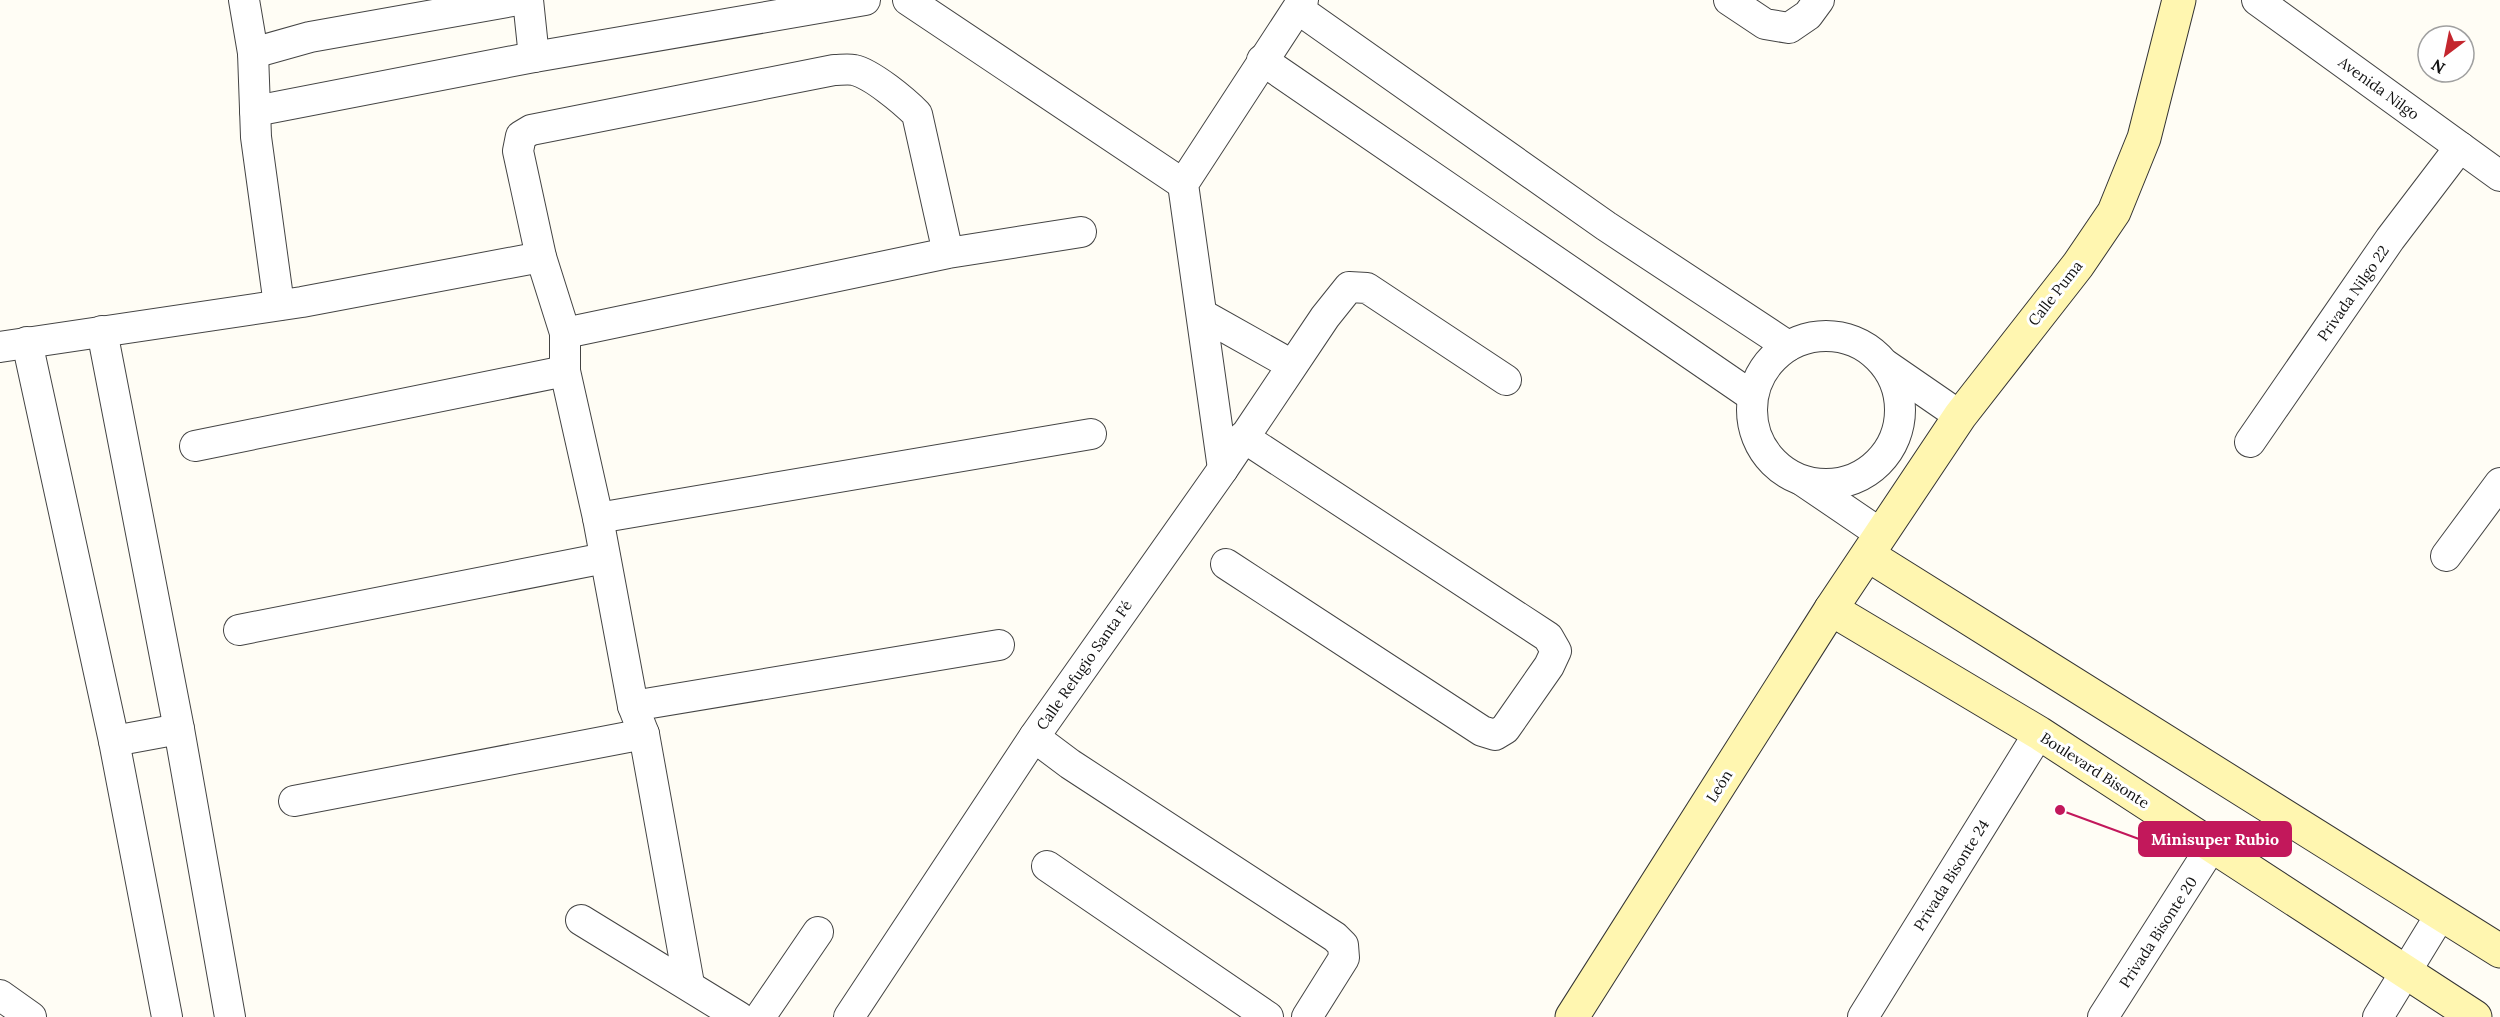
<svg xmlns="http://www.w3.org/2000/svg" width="2500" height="1017" viewBox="0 0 2500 1017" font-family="Lora,serif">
  <rect width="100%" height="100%" fill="#fffdf5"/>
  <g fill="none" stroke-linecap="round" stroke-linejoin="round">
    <defs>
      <g id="street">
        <path d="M244,0L253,53L256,137L279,305"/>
        <path d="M528,0L534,57"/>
        <path d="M908,0L1183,184"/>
        <path d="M1729,0L1765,24L1789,28L1808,15L1819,0"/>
        <path d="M2257,0L2500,176"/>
        <path d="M1298,9L1606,226L1788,346"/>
        <path d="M253,53L310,37L518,0"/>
        <path d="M1262,60L1752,396"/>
        <path d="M255,111L534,57L865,0"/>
        <path d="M948,253L917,114C904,101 872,74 854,70C848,69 840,70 834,70L531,130L521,136L518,151L541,257L565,333L948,253L1081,232"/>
        <path d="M1203,315L1292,365"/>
        <path d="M102,331L179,729L230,1017"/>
        <path d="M565,333V371L598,518L633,706L644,734L689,984"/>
        <circle cx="1826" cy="410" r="74"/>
        <path d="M27,342L114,741L167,1017"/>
        <path d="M0,347L302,302L541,257"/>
        <path d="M1886,365L1960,416"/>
        <path d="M2250,442L2390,239L2460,147"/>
        <path d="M195,446L565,371"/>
        <path d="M1223,469L1183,184L1303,0"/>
        <path d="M1803,481L1881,534"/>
        <path d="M598,518L1091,434"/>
        <path d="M2446,556L2500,483"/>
        <path d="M1226,564L1482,731L1495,735L1505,729L1549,666L1556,651L1548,637L1243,437"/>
        <path d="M239,630L605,558"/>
        <path d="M633,706L999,645"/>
        <path d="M1034,737L1070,764L1335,937L1343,945L1344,958L1307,1017"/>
        <path d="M114,741L179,729"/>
        <path d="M294,801L644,734"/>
        <path d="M1047,866L1268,1017"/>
        <path d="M581,920L739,1017"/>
        <path d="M0,995L31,1017"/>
        <path d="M760,1017L818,932"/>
        <path d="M849,1017L1034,737L1223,469L1325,317L1349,287L1367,288L1506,380"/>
        <path d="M1863,1017L2039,733"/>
        <path d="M2103,1017L2212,846"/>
        <path d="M2378,1017L2441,914"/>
      </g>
      <g id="secondary">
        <path d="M1868,555L2500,951"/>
        <path d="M1831,609L2039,733L2475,1017"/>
        <path d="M1572,1017L1831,609L1960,416L2078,265L2114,212L2144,138L2179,0"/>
      </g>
    </defs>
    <use href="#street" stroke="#444" stroke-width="32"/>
    <use href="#secondary" stroke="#333" stroke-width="35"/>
    <use href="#street" stroke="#fff" stroke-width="30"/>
    <use href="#secondary" stroke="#fff6b0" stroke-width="33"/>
  </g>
  <g text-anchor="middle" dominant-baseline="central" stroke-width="6" stroke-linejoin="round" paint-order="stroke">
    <g font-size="15" fill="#111" stroke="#fff">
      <text transform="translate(2379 88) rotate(36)">Avenida Nilgo</text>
      <text transform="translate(2055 293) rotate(-52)">Calle Puma</text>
      <text transform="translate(2353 293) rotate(-55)">Privada Nilgo 22</text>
      <text transform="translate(1084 665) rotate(-55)">Calle Refugio Santa Fé</text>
      <text transform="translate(2095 770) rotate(33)">Boulevard Bisonte</text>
      <text transform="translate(1719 786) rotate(-58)">León</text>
      <text transform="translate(1951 875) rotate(-58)">Privada Bisonte 24</text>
      <text transform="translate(2158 932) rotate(-57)">Privada Bisonte 20</text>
    </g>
  </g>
  <path fill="none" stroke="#c2185b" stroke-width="2" d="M2060 810L2139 839"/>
  <circle fill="#c2185b" stroke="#fff" stroke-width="2" cx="2060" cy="810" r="6"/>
  <rect fill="#c2185b" stroke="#c2185b" stroke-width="2" x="2139" y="822" width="152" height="34" rx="6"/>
  <g font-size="16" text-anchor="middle" font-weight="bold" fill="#fff">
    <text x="2215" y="845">Minisuper Rubio</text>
  </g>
  <g transform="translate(2446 54) rotate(212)"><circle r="28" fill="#ffffff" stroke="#a0a0a0" stroke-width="1.5"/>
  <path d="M0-4.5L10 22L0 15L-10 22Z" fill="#c4262e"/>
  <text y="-9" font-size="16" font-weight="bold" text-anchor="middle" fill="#111111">N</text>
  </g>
</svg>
